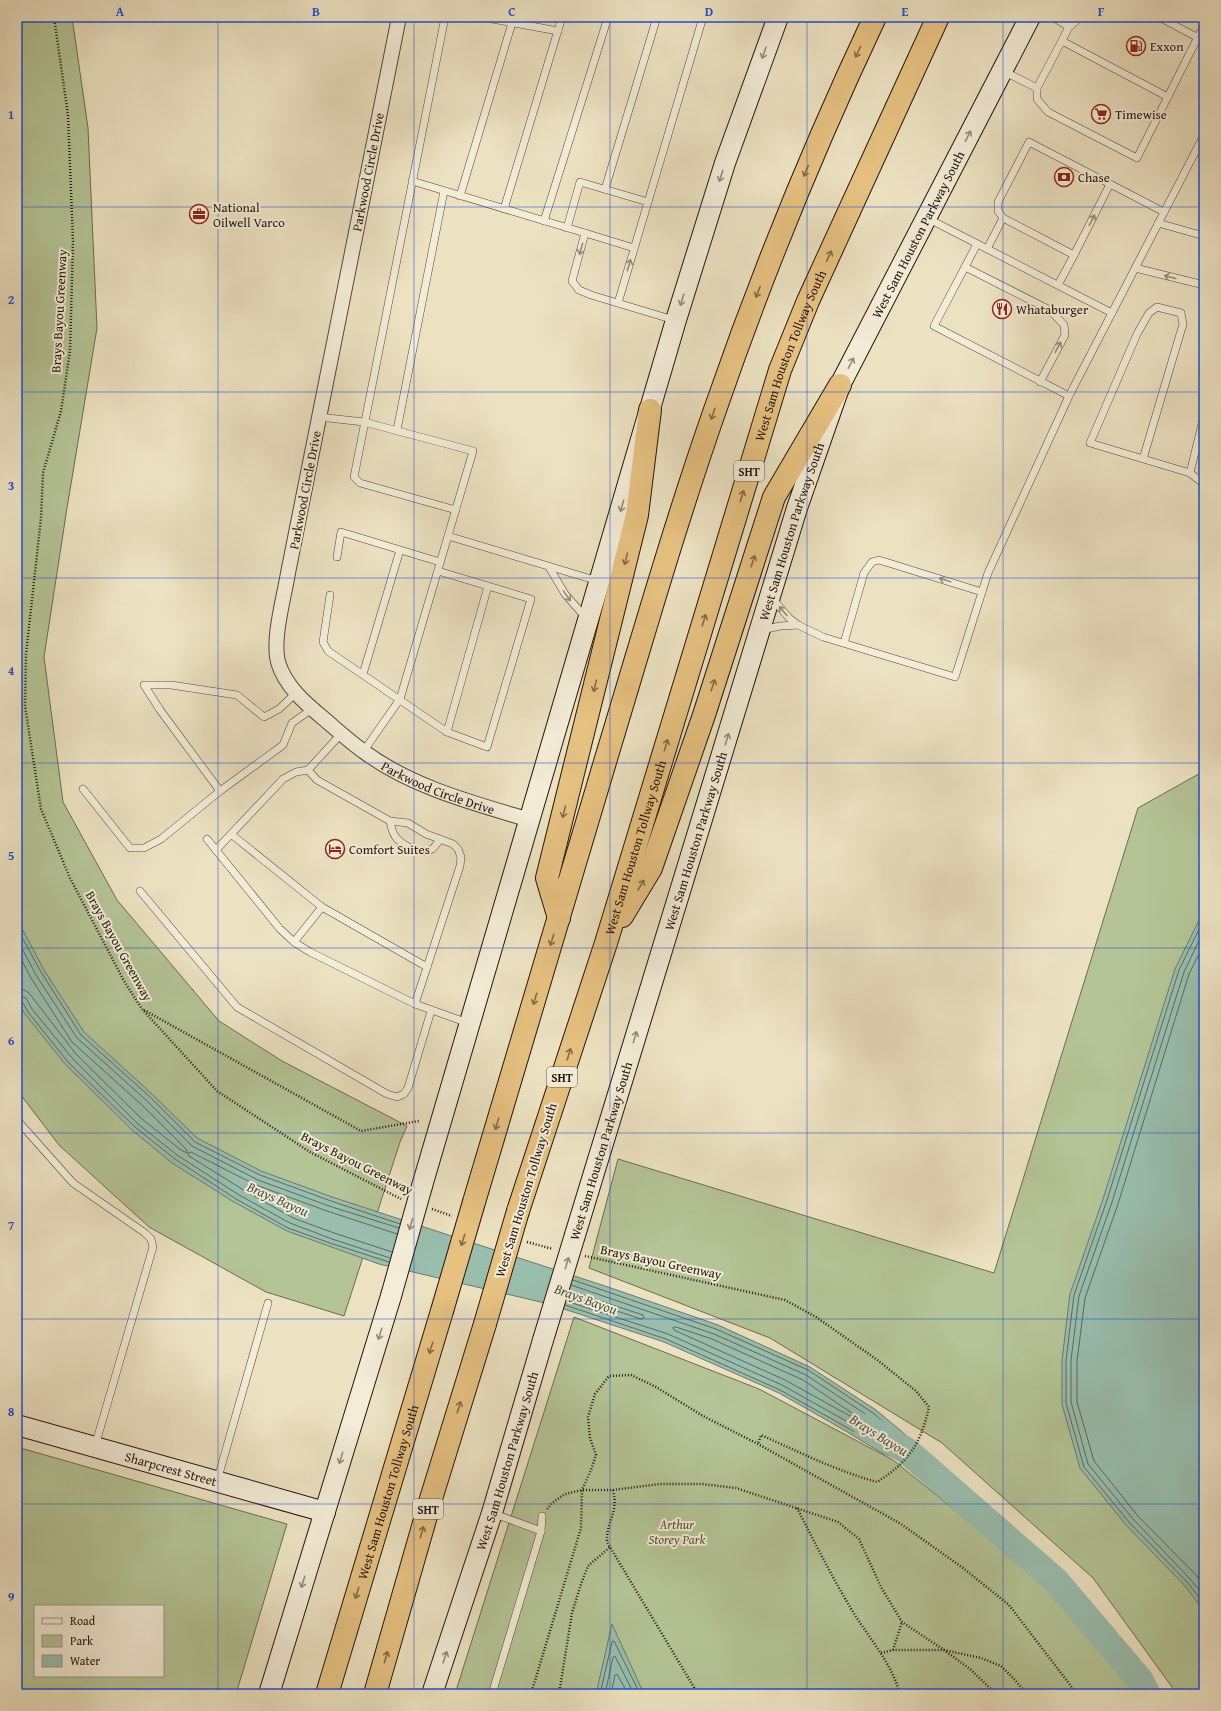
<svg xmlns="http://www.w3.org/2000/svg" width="1221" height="1711" viewBox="0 0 1221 1711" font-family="'Gentium Book Plus',serif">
  <rect width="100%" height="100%" fill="#ece2c2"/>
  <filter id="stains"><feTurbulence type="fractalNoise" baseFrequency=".005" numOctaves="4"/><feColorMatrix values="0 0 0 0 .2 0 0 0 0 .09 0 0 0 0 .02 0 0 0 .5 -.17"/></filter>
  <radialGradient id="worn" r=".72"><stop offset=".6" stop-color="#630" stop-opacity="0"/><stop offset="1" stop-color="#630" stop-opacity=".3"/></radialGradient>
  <g fill="#b4c496" stroke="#6b6c50" fill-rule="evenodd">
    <path d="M17,17H72L88,128L97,328L67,508L44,657L63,802L117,900L219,1021L282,1061L407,1126L400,1142L344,1316L266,1292L149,1227L59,1145L17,1090Z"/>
    <path d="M1204,771V1694H1177L1093,1578L942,1443L770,1338L589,1268L618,1159L994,1273L1138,808Z"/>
    <path d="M574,1317L759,1389L893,1460L1040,1579L1133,1684L1138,1694H455Z"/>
    <path d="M17,1447L287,1524L236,1694H17ZM35,1606H163V1676H35Z"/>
  </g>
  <g fill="#99beae" stroke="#697a6c">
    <path d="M1204,910V1611L1185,1586L1126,1525L1080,1468L1062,1404V1360L1070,1294L1103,1199L1175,969Z"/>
    <path d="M17,919L44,970L84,1032L152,1094L197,1138L261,1171L332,1197L608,1287L718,1325L810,1367L876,1410L906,1435L892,1457L880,1452L844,1430L779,1393L664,1342L549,1304L379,1264L287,1231L234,1202L172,1163L132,1130L65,1064L25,1014L17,1001Z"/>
    <path d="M612,1624L644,1694H596Z"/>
  </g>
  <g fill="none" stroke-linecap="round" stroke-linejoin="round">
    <g stroke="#5e6a5c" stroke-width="1">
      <path d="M1204,919L1179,970L1107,1200L1074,1295L1066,1360V1403L1084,1467L1129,1522L1188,1583L1204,1604"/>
      <path d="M17,928L41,972L81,1035L150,1097L195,1142L260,1175L331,1201L400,1224"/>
      <path d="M1204,930L1184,972L1112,1202L1079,1296L1071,1360V1402L1088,1464L1133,1519L1191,1580L1204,1596"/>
      <path d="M17,939L36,975L77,1038L146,1100L192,1146L258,1180L329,1206L399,1228"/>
      <path d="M1204,944L1189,974L1118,1204L1085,1298L1077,1361V1402L1094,1461L1137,1515L1196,1575L1204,1586"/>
      <path d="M17,951L31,978L72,1042L142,1105L187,1150V1153L181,1150L142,1119L76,1054L29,993L24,990L17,989"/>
      <path d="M17,995L26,998L32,1009L72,1058L138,1124L177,1155L239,1195L290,1223L332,1239L390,1258"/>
      <path d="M17,1000L22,1001L28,1012L68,1062L135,1127L175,1159L236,1199L288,1228L330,1243L389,1262"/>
      <path d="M392,1252L334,1233L293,1218L242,1189L189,1156L188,1153L191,1152L256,1185L327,1211L397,1234"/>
      <path d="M568,1295L641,1319L644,1318L643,1315L570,1291"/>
      <path d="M566,1301L668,1334L782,1385L848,1422L885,1444L889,1445L893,1438V1436L870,1417L806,1375L714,1334L571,1285"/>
      <path d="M565,1305L666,1339L780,1390L889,1451H891L900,1437L899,1435L873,1413L808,1370L716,1329L573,1280"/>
      <path d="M676,1327L712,1339L803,1380L852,1413L853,1415L850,1416L785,1380L674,1330L673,1328Z"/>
      <path d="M600,1694L612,1642L614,1641L640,1694"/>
      <path d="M605,1694L613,1657L615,1656L634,1694"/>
      <path d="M611,1694L615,1675L617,1674L628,1694"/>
    </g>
    <path stroke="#99beae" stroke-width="27" d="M867,1427L907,1451L1056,1581L1140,1680L1147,1694"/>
    <defs>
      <g id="lane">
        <path d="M445,17L354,477L360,483L456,510"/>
        <path d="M481,17L558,31"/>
        <path d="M1053,17L1069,27"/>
        <path d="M1081,17L1069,27L1037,88V99L1048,112L1137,158L1204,25"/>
        <path d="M1159,17L1204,41"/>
        <path d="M1062,41L1168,97"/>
        <path d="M1003,71L1037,88"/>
        <path d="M412,181L585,233"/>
        <path d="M605,189L657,17"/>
        <path d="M460,196L512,23"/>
        <path d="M504,209L562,17"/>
        <path d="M927,218L1112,313"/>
        <path d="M544,221L608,17"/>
        <path d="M1158,223L1204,236"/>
        <path d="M567,228L580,182L648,202"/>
        <path d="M977,244L934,326L1069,396"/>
        <path d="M634,248L585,233L572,281L579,290L591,295L674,320"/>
        <path d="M987,249L1003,218"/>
        <path d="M1074,255L1110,184"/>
        <path d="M965,267L1050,310L1064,325L1065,335L1040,382"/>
        <path d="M1135,268L1204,285"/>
        <path d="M1058,285L1074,255L1003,218L998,211V202L1029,142L1164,212"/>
        <path d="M618,303L703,17"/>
        <path d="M319,417L364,422L473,451L400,699L363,752"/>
        <path d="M397,430L444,191"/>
        <path d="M1143,459L1183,324L1181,313L1157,307L1149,313L1137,334L1090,443L1190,473L1204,484"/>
        <path d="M1190,473L1204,416"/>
        <path d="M448,536L598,581"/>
        <path d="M337,557L341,532L440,562"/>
        <path d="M549,567L565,594L586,618"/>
        <path d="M330,595L323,642L328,651L447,732L487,747L531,599L438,571"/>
        <path d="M772,598L789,618L798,625L823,637L955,677L988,573L1069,396L1204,135"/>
        <path d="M762,630L780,626L798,625"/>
        <path d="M844,643L864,573L872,562L879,560L982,592"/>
        <path d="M363,674L400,550"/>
        <path d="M296,693L279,709L264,717L237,695L171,685H144L160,710L220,791L283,745L292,723L312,709"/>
        <path d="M447,732L488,586"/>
        <path d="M308,770L317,780L390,821L408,823L426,834L453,844L458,849L461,857L460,866L415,1004"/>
        <path d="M83,789L130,848H144L161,839L220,791"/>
        <path d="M390,821C391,826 392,832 395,836C401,845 422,856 432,849C435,847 438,842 440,839"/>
        <path d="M231,834L322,907L427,967"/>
        <path d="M207,839L280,929L294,942L310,952L415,1004L468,1023"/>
        <path d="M216,850L283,779L296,772L308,770L341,734"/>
        <path d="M140,891L237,1007L387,1094L397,1097L404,1094L408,1088L431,1011"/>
        <path d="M294,942L322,907"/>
        <path d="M17,1120L73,1183L145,1233L151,1239L153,1247L95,1446"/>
        <path d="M217,1481L268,1303"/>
        <path d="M541,1531L542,1516"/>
        <path d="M492,1694L541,1531L492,1513"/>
      </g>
      <g id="street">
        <path id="s1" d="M399,17L288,573C284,598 272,639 278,662C285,686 305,703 323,718C336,729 349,741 363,751C411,787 473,803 530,820"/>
      </g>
      <g id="secondary">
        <path d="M422,1186L676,320L725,163L778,17"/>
        <path id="s2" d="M575,1235L797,508L840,385L1030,17"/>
        <path id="s3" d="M17,1425L325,1512"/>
        <path d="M269,1694L391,1296"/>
        <path id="s4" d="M432,1694L492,1513L543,1340"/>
      </g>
      <g id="highway">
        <path d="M622,916L651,868L704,715L774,497L840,385"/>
        <path d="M559,918L547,878L637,515L650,410"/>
        <path d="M474,1202C518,1056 561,909 605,762C641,643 675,524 716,407C762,274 815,144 875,17"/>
        <path id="s5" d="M518,1211L606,943L780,370L808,301L938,17"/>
        <path id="s6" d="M327,1694L442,1311"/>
        <path d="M375,1694L430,1502L485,1324"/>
      </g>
    </defs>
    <use href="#lane" stroke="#544838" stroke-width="8"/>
    <use href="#street" stroke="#544838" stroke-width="16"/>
    <use href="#secondary" stroke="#22150a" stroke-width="22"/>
    <use href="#highway" stroke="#22150a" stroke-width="24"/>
    <g stroke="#22150a" stroke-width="2.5" stroke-dasharray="1 2" stroke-linecap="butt">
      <path d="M54,17L68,115L73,241L70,351L61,411L43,473L41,518L26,654L25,706L41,809L70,878L124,981L142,1009L217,1091L310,1152L401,1199"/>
      <path d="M144,1010L361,1131L419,1121"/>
      <path d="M432,1209L452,1216"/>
      <path d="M527,1242L553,1249"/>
      <path d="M585,1256L785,1300L816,1317L876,1359L916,1391L929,1407C921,1443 909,1462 877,1482C837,1471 799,1452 761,1435L758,1444"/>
      <path d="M613,1490C619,1514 606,1521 607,1542L698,1694"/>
      <path d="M797,1508C814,1541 831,1575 850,1607C867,1636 891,1661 900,1694"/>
      <path d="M547,1509L552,1503L565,1494L582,1490H613L660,1484H702L736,1488L838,1522L859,1539L881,1587L902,1622L944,1650L981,1658L1001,1666L1014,1679L1027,1694"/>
      <path d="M893,1650L902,1622"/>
      <path d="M881,1653L893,1650H944L970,1669L996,1694"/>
      <path d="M531,1694L581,1528L582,1490L591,1470L596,1455L590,1438L588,1417L595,1394L609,1376L631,1375L656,1387L703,1416L758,1444L901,1524L963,1568L1009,1605L1077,1694"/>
      <path d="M559,1694L572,1613L581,1584L588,1566L610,1547"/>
    </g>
    <use href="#lane" stroke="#f3ecd7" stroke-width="7"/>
    <use href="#street" stroke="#f3ecd7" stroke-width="14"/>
    <use href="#secondary" stroke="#f3ecd7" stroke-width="20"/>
    <use href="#highway" stroke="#e6c181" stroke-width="22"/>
    <defs>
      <g id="secondary-bridge">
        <path d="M391,1296L422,1186"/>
        <path d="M543,1340L575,1235"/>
      </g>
      <g id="highway-bridge">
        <path d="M442,1311L474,1202"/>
        <path d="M485,1324L518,1211"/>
      </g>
    </defs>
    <use href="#secondary-bridge" stroke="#22150a" stroke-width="22" stroke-linecap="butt"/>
    <use href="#highway-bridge" stroke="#22150a" stroke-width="24" stroke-linecap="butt"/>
    <use href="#secondary-bridge" stroke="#f3ecd7" stroke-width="20"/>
    <use href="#highway-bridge" stroke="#e6c181" stroke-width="22"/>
  </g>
  <defs><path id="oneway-shaft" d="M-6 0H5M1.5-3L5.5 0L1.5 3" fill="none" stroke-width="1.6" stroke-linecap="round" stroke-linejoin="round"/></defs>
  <g stroke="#846b46">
    <use href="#oneway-shaft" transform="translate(858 52) rotate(115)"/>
    <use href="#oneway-shaft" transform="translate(806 171) rotate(113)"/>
    <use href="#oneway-shaft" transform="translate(829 256) rotate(-65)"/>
    <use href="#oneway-shaft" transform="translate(758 292) rotate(111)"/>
    <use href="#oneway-shaft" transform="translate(713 414) rotate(109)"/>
    <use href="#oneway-shaft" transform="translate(742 496) rotate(-73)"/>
    <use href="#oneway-shaft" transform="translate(626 559) rotate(104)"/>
    <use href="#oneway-shaft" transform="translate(753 561) rotate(-72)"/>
    <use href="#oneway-shaft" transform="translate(704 620) rotate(-73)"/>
    <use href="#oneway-shaft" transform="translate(713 685) rotate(-72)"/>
    <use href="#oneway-shaft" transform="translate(595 686) rotate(104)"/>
    <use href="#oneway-shaft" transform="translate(666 745) rotate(-73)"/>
    <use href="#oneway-shaft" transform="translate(564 812) rotate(104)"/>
    <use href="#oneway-shaft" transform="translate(641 885) rotate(-59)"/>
    <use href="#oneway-shaft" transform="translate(552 940) rotate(107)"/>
    <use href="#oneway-shaft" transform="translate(535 999) rotate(107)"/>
    <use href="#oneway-shaft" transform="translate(569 1054) rotate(-72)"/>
    <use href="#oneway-shaft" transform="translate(497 1124) rotate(107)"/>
    <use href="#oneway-shaft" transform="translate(463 1240) rotate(107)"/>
    <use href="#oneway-shaft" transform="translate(431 1348) rotate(107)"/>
    <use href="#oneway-shaft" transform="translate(459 1407) rotate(-73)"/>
    <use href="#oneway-shaft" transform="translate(422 1532) rotate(-74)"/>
    <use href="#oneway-shaft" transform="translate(357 1593) rotate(107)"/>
    <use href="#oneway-shaft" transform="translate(386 1657) rotate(-74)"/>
  </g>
  <g stroke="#958b7b">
    <use href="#oneway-shaft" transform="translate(764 53) rotate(109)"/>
    <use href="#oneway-shaft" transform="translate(968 136) rotate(-63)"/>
    <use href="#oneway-shaft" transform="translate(721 176) rotate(108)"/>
    <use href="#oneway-shaft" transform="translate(1092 220) rotate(-63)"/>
    <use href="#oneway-shaft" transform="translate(581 249) rotate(106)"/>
    <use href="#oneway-shaft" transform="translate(629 265) rotate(-74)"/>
    <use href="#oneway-shaft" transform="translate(1170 277) rotate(-166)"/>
    <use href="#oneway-shaft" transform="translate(682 300) rotate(107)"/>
    <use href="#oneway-shaft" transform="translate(1058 347) rotate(-62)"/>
    <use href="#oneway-shaft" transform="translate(851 363) rotate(-63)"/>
    <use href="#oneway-shaft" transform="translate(622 506) rotate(106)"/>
    <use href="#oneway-shaft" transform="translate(945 580) rotate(-162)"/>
    <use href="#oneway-shaft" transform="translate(567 596) rotate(55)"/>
    <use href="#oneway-shaft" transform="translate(783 611) rotate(-131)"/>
    <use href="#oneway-shaft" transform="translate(727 739) rotate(-73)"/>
    <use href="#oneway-shaft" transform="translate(635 1037) rotate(-73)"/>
    <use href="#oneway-shaft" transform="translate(411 1224) rotate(106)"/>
    <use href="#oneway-shaft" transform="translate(567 1263) rotate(-73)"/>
    <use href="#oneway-shaft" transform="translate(380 1334) rotate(107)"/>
    <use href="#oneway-shaft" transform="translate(341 1458) rotate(107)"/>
    <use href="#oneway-shaft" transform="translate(303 1582) rotate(107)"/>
    <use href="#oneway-shaft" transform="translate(445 1657) rotate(-72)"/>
  </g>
  <path fill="none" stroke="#1d4ed8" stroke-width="1" stroke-opacity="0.55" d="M218,17V1694M414,17V1694M610,17V1694M807,17V1694M1003,17V1694M17,207H1204M17,392H1204M17,578H1204M17,763H1204M17,948H1204M17,1133H1204M17,1319H1204M17,1504H1204"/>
  <defs>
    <symbol id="fuel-ring" viewBox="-11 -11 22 22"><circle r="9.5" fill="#f3ecd7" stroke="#8f2418" stroke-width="1.5"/><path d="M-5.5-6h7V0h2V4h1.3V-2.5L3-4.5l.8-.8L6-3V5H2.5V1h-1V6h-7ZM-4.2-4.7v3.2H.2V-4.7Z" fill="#8f2418"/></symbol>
    <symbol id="supermarket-ring" viewBox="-11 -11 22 22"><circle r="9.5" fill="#f3ecd7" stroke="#8f2418" stroke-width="1.5"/><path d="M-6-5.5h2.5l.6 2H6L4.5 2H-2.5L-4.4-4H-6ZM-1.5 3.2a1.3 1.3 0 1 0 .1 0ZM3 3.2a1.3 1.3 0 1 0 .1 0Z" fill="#8f2418"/></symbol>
    <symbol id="bank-ring" viewBox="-11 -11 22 22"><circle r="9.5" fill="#f3ecd7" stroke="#8f2418" stroke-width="1.5"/><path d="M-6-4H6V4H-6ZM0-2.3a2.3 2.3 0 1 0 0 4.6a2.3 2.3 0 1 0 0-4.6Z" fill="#8f2418"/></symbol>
    <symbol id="office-ring" viewBox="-11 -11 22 22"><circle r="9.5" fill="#f3ecd7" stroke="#8f2418" stroke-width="1.5"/><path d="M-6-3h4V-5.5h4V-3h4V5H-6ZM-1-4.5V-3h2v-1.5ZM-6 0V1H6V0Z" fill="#8f2418"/></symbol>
    <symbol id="restaurant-ring" viewBox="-11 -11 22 22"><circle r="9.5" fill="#f3ecd7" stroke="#8f2418" stroke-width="1.5"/><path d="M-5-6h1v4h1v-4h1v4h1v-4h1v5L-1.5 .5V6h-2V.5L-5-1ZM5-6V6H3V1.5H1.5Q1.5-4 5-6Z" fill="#8f2418"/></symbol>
    <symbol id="hotel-ring" viewBox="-11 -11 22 22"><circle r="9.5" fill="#f3ecd7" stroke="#8f2418" stroke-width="1.5"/><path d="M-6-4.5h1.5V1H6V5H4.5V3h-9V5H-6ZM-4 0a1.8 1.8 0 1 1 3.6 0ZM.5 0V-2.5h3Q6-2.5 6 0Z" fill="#8f2418"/></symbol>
  </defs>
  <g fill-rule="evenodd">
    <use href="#fuel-ring" x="1125" y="35" width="22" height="22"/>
    <use href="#supermarket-ring" x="1090" y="103" width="22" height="22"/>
    <use href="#bank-ring" x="1053" y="166" width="22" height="22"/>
    <use href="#office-ring" x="188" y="203" width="22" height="22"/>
    <use href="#restaurant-ring" x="991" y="298" width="22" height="22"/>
    <use href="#hotel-ring" x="324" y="838" width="22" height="22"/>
  </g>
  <g text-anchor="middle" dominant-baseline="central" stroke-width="4" stroke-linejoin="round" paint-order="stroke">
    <g fill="#f3ecd7" stroke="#615648" stroke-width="1">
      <rect x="734" y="461" width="30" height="20" rx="3"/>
      <rect x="547" y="1067" width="30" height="20" rx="3"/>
      <rect x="413" y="1499" width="30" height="20" rx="3"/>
    </g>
    <g font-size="12" font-weight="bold" fill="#22150a">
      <text x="749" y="471">SHT</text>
      <text x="562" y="1077">SHT</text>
      <text x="428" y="1509">SHT</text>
    </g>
    <g font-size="13" fill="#22150a" stroke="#f3ecd7" text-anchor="start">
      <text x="1150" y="46">Exxon</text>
      <text x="1115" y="114">Timewise</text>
      <text x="1078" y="177">Chase</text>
      <text x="213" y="207">National<tspan x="213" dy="15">Oilwell Varco</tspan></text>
      <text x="1016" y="309">Whataburger</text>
      <text x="349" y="849">Comfort Suites</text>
    </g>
    <g font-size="13" fill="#22150a" stroke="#f3ecd7">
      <text transform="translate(368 172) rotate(-79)">Parkwood Circle Drive</text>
      <text stroke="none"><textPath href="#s2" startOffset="1060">West Sam Houston Parkway South</textPath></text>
      <text transform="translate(59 311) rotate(-87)">Brays Bayou Greenway</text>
      <text stroke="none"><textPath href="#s5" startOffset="898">West Sam Houston Tollway South</textPath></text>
      <text transform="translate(305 490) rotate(-79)">Parkwood Circle Drive</text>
      <text stroke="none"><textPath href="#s2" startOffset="736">West Sam Houston Parkway South</textPath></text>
      <text stroke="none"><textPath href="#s1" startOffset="866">Parkwood Circle Drive</textPath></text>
      <text stroke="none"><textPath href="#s2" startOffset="412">West Sam Houston Parkway South</textPath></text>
      <text stroke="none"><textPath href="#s5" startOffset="382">West Sam Houston Tollway South</textPath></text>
      <text transform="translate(119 946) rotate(61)">Brays Bayou Greenway</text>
      <text transform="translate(601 1151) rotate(-73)">West Sam Houston Parkway South</text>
      <text transform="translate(357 1163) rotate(27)">Brays Bayou Greenway</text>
      <text transform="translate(526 1190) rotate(-73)">West Sam Houston Tollway South</text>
      <text transform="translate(661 1262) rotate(12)">Brays Bayou Greenway</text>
      <text stroke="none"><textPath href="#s4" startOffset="245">West Sam Houston Parkway South</textPath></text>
      <text stroke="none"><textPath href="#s3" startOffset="160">Sharpcrest Street</textPath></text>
      <text stroke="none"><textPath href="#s6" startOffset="211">West Sam Houston Tollway South</textPath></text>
    </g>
    <g font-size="13" font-style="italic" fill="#55523b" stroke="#f3ecd7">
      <text x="677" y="1524">Arthur<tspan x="677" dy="15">Storey Park</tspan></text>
    </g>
    <g font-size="14" font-style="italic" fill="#4c5043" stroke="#f3ecd7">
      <text transform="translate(278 1199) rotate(24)">Brays Bayou</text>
      <text transform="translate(586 1299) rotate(20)">Brays Bayou</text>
      <text transform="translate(879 1435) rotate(32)">Brays Bayou</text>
    </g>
  </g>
  <rect width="1221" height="1711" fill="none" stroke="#ece2c2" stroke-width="44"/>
  <rect x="34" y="1605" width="130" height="72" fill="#f3ecd7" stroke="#9f9685"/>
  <rect x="42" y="1618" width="20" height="6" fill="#f3ecd7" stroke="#9f9685"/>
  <text x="70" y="1625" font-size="12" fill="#22150a">Road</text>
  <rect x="42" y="1635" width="20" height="12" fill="#b4c496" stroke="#9f9685"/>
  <text x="70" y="1645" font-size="12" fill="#22150a">Park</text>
  <rect x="42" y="1655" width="20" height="12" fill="#99beae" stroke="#9f9685"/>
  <text x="70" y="1665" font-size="12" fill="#22150a">Water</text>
  <rect x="22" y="22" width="1177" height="1667" fill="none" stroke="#1d4ed8" stroke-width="1.5"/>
  <g font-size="13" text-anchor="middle" font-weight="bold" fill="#1d4ed8">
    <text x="120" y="16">A</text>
    <text x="316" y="16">B</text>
    <text x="512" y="16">C</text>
    <text x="709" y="16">D</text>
    <text x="905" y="16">E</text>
    <text x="1101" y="16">F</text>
    <text x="11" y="119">1</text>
    <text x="11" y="304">2</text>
    <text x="11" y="490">3</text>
    <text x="11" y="675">4</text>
    <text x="11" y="860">5</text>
    <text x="11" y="1045">6</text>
    <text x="11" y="1230">7</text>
    <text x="11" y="1416">8</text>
    <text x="11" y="1601">9</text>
  </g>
  <rect width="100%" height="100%" filter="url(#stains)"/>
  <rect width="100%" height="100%" fill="url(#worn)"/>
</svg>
